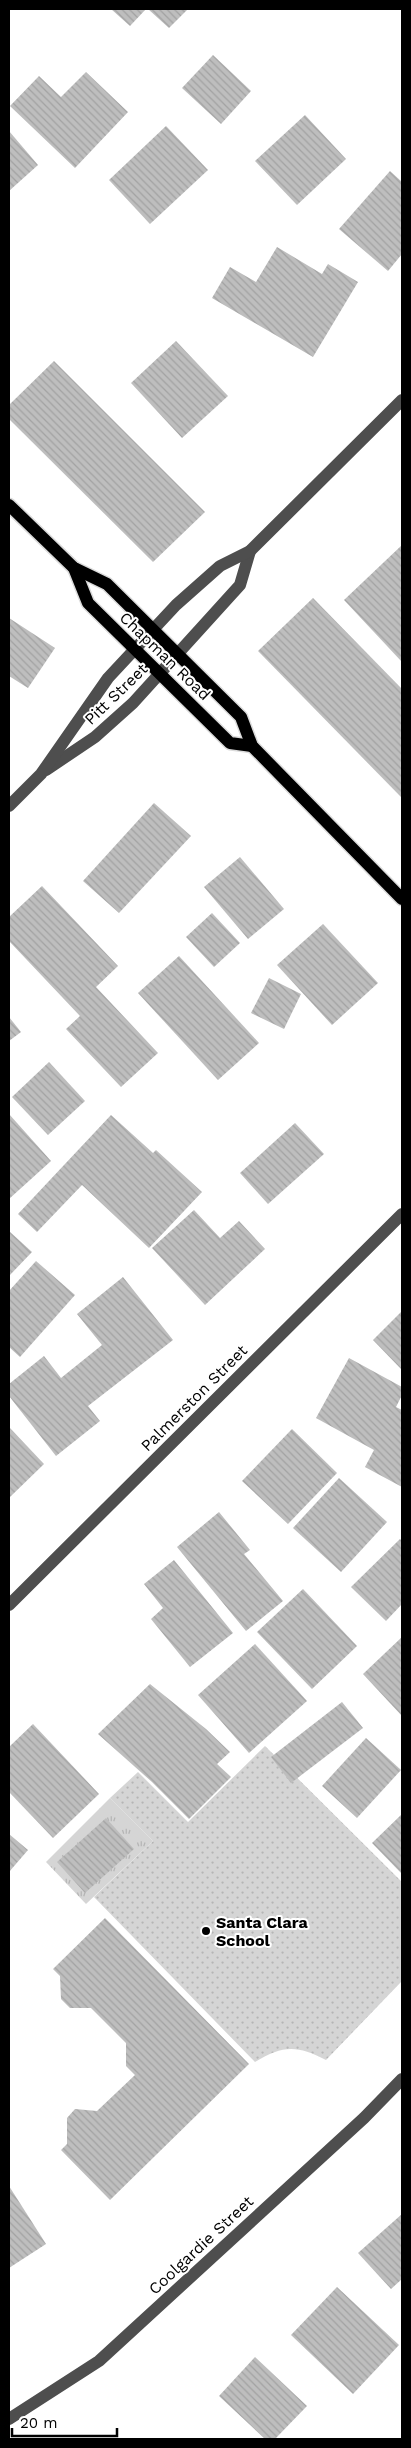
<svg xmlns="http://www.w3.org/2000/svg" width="411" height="2448" viewBox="0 0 411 2448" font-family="'Work Sans',sans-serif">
  <defs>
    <pattern id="grass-dots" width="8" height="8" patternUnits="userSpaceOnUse" patternTransform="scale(1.25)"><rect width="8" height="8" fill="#d5d5d5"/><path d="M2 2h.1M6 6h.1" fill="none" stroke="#b5b5b5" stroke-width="1.8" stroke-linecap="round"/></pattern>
    <pattern id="park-tufts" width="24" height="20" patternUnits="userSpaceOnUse" patternTransform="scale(1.25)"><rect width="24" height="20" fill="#d5d5d5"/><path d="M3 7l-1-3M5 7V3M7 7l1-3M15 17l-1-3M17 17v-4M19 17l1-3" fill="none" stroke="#b5b5b5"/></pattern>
    <pattern id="building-back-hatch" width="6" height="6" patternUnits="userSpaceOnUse" patternTransform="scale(1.25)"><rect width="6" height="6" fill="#bebebe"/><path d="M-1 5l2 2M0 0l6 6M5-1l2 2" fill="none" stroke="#a2a2a2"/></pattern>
  </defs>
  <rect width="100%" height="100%" fill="#fff"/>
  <path fill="url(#grass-dots)" d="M265,1746L402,1882V1981L326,2060C297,2045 283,2045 255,2062L94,1897L153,1841L110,1798L138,1772L188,1822Z"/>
  <path fill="url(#park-tufts)" d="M110,1798L153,1841L86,1904L46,1862Z"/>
  <g fill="url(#building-back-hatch)">
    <path d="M111,9H146L130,26Z"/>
    <path d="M148,9H188L169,28Z"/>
    <path d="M213,55L251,91L221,124L182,88Z"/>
    <path d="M86,72L128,112L75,168L10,106L39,76L61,97Z"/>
    <path d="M305,115L346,159L297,205L255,161Z"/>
    <path d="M166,126L208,170L150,224L109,180Z"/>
    <path d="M9,131L38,165L9,191Z"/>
    <path d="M390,171L402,182V254L388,271L339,229Z"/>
    <path d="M277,247L322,274L328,264L358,282L313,357L212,298L230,267L256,282Z"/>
    <path d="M176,341L228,396L182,438L131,383Z"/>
    <path d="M54,361L205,512L153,562L9,419V405Z"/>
    <path d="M402,545V662L344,600Z"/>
    <path d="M313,598L402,689V798L258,651Z"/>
    <path d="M9,618L55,648L28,688L9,676Z"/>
    <path d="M154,803L191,836L119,913L83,881Z"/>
    <path d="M240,857L284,909L248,939L204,887Z"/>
    <path d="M42,886L118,966L96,987L158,1053L121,1087L66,1029L80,1016L9,941V917Z"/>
    <path d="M212,913L240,943L214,967L186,937Z"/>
    <path d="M323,924L378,983L332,1025L277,965Z"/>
    <path d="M179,956L259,1043L218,1080L138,993Z"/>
    <path d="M269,978L301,994L284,1029L251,1013Z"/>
    <path d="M9,1017L21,1032L9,1041Z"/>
    <path d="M49,1062L85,1101L48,1135L12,1097Z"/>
    <path d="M9,1114L51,1161L9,1199Z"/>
    <path d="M111,1115L153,1153L156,1150L202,1192L149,1248L82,1185L37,1232L18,1214Z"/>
    <path d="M295,1123L324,1154L268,1204L240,1173Z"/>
    <path d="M194,1210L220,1238L239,1221L265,1249L205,1305L152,1248Z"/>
    <path d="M9,1231L32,1252L9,1276Z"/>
    <path d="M36,1261L75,1295L20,1357L9,1347V1291Z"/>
    <path d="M123,1277L173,1340L88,1406L100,1421L56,1456L9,1396V1384L44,1356L61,1378L102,1345L77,1314Z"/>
    <path d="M402,1311V1370L373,1340Z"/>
    <path d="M349,1358L402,1387V1395L396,1407L402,1410V1487L365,1467L374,1450L316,1418Z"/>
    <path d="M9,1427L44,1464L9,1498Z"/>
    <path d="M292,1429L337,1473L288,1524L242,1481Z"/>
    <path d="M339,1478L387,1522L341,1572L293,1528Z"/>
    <path d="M219,1512L250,1550L244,1554L283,1601L246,1631L177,1547Z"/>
    <path d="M400,1539L402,1541V1604L386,1621L351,1587Z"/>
    <path d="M174,1560L233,1633L190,1667L151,1619L163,1608L144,1584Z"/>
    <path d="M303,1589L357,1646L312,1689L257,1632Z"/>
    <path d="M402,1637V1716L363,1674Z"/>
    <path d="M255,1644L307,1701L249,1753L198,1695Z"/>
    <path d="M150,1684L206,1729L230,1752L217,1764L231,1777L189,1819L152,1782L98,1734Z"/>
    <path d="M342,1702L363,1728L291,1783L271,1757Z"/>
    <path d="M33,1724L99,1794L53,1838L9,1792V1747Z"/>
    <path d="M366,1738L401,1770L357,1818L322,1786Z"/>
    <path d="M402,1814V1874L372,1843Z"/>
    <path d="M106,1818L134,1849L85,1893L57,1862Z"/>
    <path d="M9,1834L28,1850L9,1872Z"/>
    <path d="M105,1918L249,2064L110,2200L61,2150L67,2144V2118L75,2109L97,2111L135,2075L126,2066V2043L91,2008H70L61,1999L60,1976L53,1969Z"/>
    <path d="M9,2186L46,2244L9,2268Z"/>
    <path d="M402,2214V2279L391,2289L358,2253Z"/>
    <path d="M337,2287L399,2345L353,2394L291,2335Z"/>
    <path d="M255,2357L307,2406L275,2439H265L219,2396Z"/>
  </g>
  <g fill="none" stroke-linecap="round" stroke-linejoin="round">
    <defs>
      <g id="major">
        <path d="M9,505L74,568L107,584L241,717L252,746L402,899"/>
        <path d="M74,568L88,603L230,743L252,746"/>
      </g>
    </defs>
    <use href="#major" stroke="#dbdbdb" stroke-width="15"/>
    <g stroke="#4e4e4e" stroke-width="12">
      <path d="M46,770L95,737L133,703L240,585L250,551"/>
      <path d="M9,806L41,774L108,678L176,605L220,566L250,551L402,400"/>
      <path d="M9,1605L402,1214"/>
      <path d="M9,2419L99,2361L364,2118L402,2079"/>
    </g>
    <use href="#major" stroke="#000" stroke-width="12"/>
  </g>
  <circle fill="#000" stroke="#fff" stroke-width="2" cx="206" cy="1931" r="5"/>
  <g text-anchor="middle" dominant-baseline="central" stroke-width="4" stroke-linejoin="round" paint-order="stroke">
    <g font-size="16" fill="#000" stroke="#fff">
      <text transform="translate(165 656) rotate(44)">Chapman Road</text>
      <text transform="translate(116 694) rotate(-44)">Pitt Street</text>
      <text transform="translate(194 1398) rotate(-45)">Palmerston Street</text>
      <text transform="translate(201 2245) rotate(-43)">Coolgardie Street</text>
    </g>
    <g font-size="16" font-weight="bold" fill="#000" stroke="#fff" text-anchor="start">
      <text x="216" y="1922">Santa Clara<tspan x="216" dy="18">School</tspan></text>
    </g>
  </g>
  <rect width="411" height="2448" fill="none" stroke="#000000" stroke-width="20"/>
  <path d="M12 2428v8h105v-8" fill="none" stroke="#000000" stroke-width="2.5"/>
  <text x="20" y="2428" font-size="15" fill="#000000" stroke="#ffffff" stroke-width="4" paint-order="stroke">20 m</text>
</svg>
